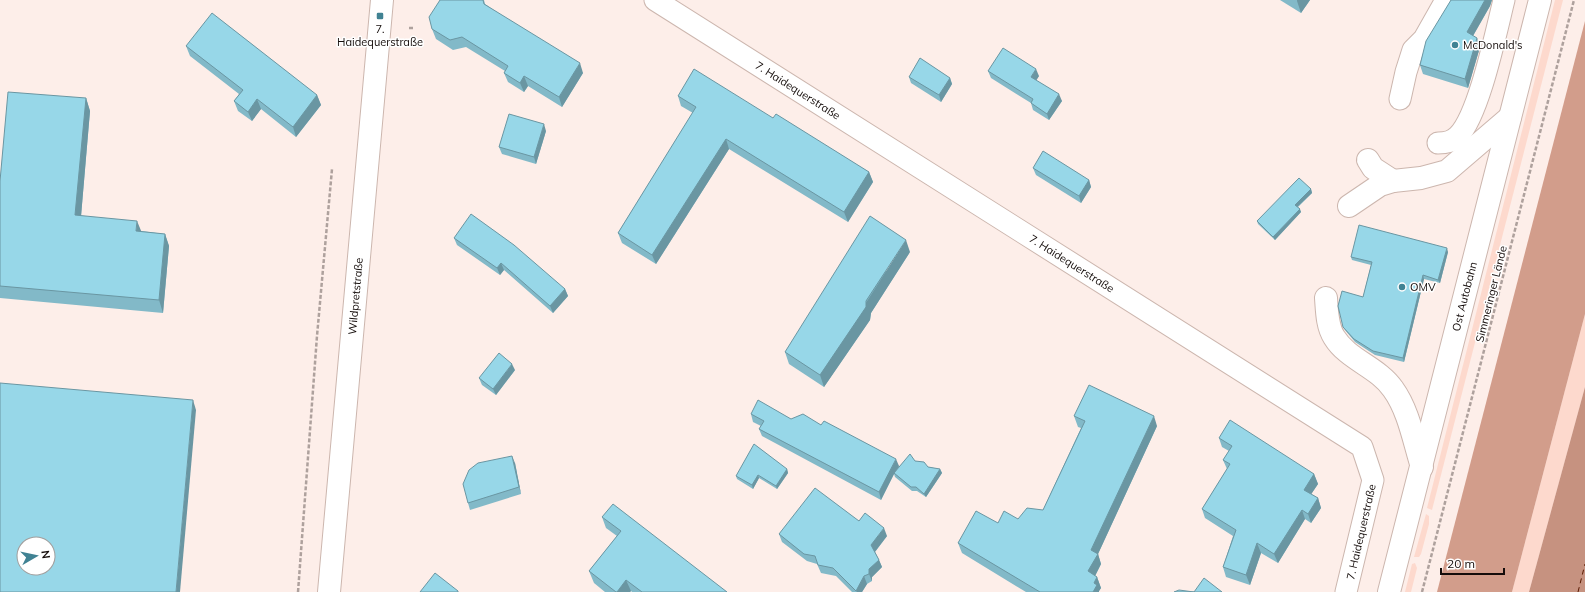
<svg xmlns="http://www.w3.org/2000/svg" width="1585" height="592" viewBox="0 0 1585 592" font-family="Mulish,sans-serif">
  <rect width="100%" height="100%" fill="#fdeee9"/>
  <g fill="#fdd9cd">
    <path d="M1555,0H1563L1432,510L1427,508Z"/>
    <path d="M1585,314V387L1529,592H1512Z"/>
    <path d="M1426,514L1429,516V524L1421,554L1419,557H1414Z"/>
    <path d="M1415,563L1417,568L1411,592H1405L1412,564Z"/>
  </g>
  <path fill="#d29d8b" d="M1585,21V314L1512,592H1437Z"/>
  <path fill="#c69280" d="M1585,387V592H1529Z"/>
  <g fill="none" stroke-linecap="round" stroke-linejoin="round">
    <path stroke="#591a01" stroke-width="1" stroke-dasharray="5 4" stroke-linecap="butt" d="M1578,592L1585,564"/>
    <defs>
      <g id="minor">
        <path id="s1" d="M655,0L1362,447L1373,480L1346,592"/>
        <path d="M1400,99L1406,72L1413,50L1424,39L1446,0"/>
        <path d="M1438,143C1446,143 1452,142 1458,136C1479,115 1496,32 1504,0"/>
      </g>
      <g id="major">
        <path id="s2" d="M329,592L382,0"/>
      </g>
      <g id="highway">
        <path d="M1368,160L1373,168L1393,181"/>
        <path d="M1349,206L1380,185L1393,181L1421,178L1447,171L1510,117"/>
        <path d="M1326,298C1327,311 1327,326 1334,337C1348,360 1378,367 1393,389C1409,411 1414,442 1422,467"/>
        <path id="s3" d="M1389,592L1540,0"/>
      </g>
    </defs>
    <use href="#minor" stroke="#ccb6ae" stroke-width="23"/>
    <use href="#major" stroke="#ccb6ae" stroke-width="24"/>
    <use href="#highway" stroke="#ccb6ae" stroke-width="24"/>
    <g stroke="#aea19d" stroke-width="2.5" stroke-dasharray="4 2" stroke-linecap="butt">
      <path d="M409,28H413"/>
      <path d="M298,592L317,336L332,169"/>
      <path d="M1422,592L1574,0"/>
    </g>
    <use href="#minor" stroke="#fff" stroke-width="21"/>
    <use href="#major" stroke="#fff" stroke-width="22"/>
    <use href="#highway" stroke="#fff" stroke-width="22"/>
  </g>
  <g fill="#82b9c8">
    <path d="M440,0H484L485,4L583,73L562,107L528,86L524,92L508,82L504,73L505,71L466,47L453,50L436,39L432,29Z"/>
    <path d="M1280,0H1310L1301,13Z"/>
    <path d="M1451,0H1492L1490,6L1473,36L1480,47L1468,88L1423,74L1420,65Z"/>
    <path d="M186,46L317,95L321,105L296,137L261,109L252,121L238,111L234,101L239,94L190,56Z"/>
    <path d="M988,71L1039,76L1036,80L1062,101L1049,120L1033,110L1031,103L991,78Z"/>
    <path d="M909,77L950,78L952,84L941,102L911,83Z"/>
    <path d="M678,96L773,118L869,172L873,182L848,222L729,149L656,264L622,243L618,233L693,113L681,106Z"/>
    <path d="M86,98L90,111L81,216L141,231L165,234L169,246L163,313L0,298V181Z"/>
    <path d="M546,131L536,164L502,154L499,147Z"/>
    <path d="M1033,168L1089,180L1091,187L1081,203L1036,175Z"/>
    <path d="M1311,189L1312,193L1298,207L1301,212L1275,240L1258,224L1257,221Z"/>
    <path d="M454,238L565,289L568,296L553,313L504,270L500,275L457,245Z"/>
    <path d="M910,252L871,313L870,320L824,387L789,364L785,352Z"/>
    <path d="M1448,252L1440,283L1424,279L1404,362L1375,355L1355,342L1345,330L1343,327L1363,297L1371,265L1352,260L1351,257Z"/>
    <path d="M515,370L496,395L482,385L479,378Z"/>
    <path d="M751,414L791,419L821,425L899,466L897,470L915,461L928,467L940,469L942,473L926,497L917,491H912L895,477L894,474L881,500L762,436L759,429L761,426L753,422Z"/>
    <path d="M1074,416L1157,426L1098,554L1101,564L1095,576L1097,577L1101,588L1099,591V592H1026L962,553L958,543L998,523L1018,519L1043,510L1081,428L1078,427Z"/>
    <path d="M1219,438L1314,474L1318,484L1311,494L1318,498L1321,508L1311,523L1305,519L1278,563L1261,553L1250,585L1226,577L1223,567L1233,536L1205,518L1202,509L1227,469L1223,460L1229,451L1222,447Z"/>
    <path d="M515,463L521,494L470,510L468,503Z"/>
    <path d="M787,469L788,473L777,489L759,478L753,489L737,479L736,476Z"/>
    <path d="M602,517L727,592H632L631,591L630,592H605L594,583L589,571L617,536L606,528Z"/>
    <path d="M779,534L887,536L875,552L879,560L882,567L872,577V581L867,584L862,592H852L836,576L821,573L817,564L807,561L782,542Z"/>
  </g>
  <g fill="#6a96a2">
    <path d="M1297,0H1310L1301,13L1297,1Z"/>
    <path d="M1485,0H1492L1490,6L1470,41L1467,32Z"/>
    <path d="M1477,38L1480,47L1468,88L1465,79Z"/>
    <path d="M580,63L583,73L562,107L559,97Z"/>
    <path d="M1036,69L1039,76L1034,84L1031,77Z"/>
    <path d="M524,76L528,86L524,92L520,83Z"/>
    <path d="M950,78L952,84L941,102L939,95Z"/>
    <path d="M1059,94L1062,101L1049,120L1047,114Z"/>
    <path d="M317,95L321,105L296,137L293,127Z"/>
    <path d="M86,98L90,111L80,228L75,215Z"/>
    <path d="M257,99L261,109L252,121L248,112Z"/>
    <path d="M544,124L546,131L536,164L534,157Z"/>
    <path d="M726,139L729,149L656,264L652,255Z"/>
    <path d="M869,172L873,182L848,222L844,212Z"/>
    <path d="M1089,180L1091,187L1081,203L1079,196Z"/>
    <path d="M1311,189L1312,193L1296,208L1295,205Z"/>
    <path d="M1300,209L1301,212L1275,240L1273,237Z"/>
    <path d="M137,221L142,233L136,231Z"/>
    <path d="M165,234L169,246L163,313L159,300Z"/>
    <path d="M906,240L910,252L871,313L870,320L824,387L820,375Z"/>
    <path d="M1447,248L1448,252L1440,283L1438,280Z"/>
    <path d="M501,263L504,270L500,275L497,268Z"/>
    <path d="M1423,275L1424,279L1404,362L1403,358Z"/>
    <path d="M565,289L568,296L553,313L550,306Z"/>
    <path d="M512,364L515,370L496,395L493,389Z"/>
    <path d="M193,400L196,410L180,592H176Z"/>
    <path d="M1154,416L1157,426L1098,554L1101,564L1092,582L1088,571L1091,550Z"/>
    <path d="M512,456L515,463L521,494L519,487Z"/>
    <path d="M896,459L899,466L895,474L894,473V474L881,500L879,492Z"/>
    <path d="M787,469L788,473L777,489L776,486Z"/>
    <path d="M940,469L942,473L926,497L924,494Z"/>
    <path d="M1314,474L1318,484L1308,499L1304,490Z"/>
    <path d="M758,475L759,478L753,489L752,485Z"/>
    <path d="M1318,498L1321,508L1311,523L1308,514Z"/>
    <path d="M1302,510L1305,519L1278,563L1274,554Z"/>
    <path d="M884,528L887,536L874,553L871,545Z"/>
    <path d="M1257,543L1261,553L1250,585L1246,575Z"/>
    <path d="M879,560L882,567L872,577V581L869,574V569Z"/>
    <path d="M864,576L867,584L862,592H857L856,591Z"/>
    <path d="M1097,577L1101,588L1099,591V592H1093L1094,583Z"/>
    <path d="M626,580L631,591L630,592H617Z"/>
  </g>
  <g fill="#97d7e8" stroke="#6a96a2" fill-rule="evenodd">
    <path d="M440,0H483L484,4L580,63L559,97L524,76L520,83L504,73L508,66L462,37L450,40L432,29L429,17Z"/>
    <path d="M1451,0H1485L1467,32L1477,38L1465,79L1420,65L1426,41Z"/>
    <path d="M212,13L317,95L293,127L257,99L248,112L234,101L243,90L186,46Z"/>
    <path d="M1003,48L1036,69L1031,77L1059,94L1047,114L1031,103L1033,99L988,71Z"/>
    <path d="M920,58L950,78L939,95L909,77Z"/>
    <path d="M694,69L773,118L776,114L869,172L844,212L726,139L652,255L618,233L696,107L678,96Z"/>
    <path d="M8,92L86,98L75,215L137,221L136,231L165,234L159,300L0,286V181Z"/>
    <path d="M509,114L544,124L534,157L499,147Z"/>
    <path d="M1043,151L1089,180L1079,196L1033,168Z"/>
    <path d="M1299,178L1311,189L1295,205L1300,209L1273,237L1257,221Z"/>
    <path d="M471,214L514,245L565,289L550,306L501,263L497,268L454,238Z"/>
    <path d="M870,216L906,240L866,301V307L820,375L785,352Z"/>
    <path d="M1359,225L1447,248L1438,280L1423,275L1403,358L1373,351L1354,339L1343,327L1338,306L1342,291L1363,297L1372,262L1351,257Z"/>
    <path d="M499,353L512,364L493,389L479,378Z"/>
    <path d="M0,383L193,400L176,592H0ZM24,544H48V568H24Z"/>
    <path d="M1089,385L1154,416L1091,550L1098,554L1088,571L1097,577L1094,583L1097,585L1093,592H1040L958,543L976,511L998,523L1004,511L1018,519L1027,508L1043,510L1085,421L1074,416Z"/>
    <path d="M758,400L791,419L803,414L821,425L824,421L896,459L879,492L759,429L764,421L751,414Z"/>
    <path d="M1230,420L1314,474L1304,490L1318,498L1308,514L1302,510L1274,554L1257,543L1246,575L1223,567L1236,530L1202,509L1230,464L1223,460L1232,446L1219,438Z"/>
    <path d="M754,444L787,469L776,486L758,475L752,485L736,476Z"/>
    <path d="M910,454L915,461L924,462L928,467L940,469L924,494L916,487H911L894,473Z"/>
    <path d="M512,456L519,487L468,503L463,484L469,470L478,463Z"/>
    <path d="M815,488L859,521L865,513L884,528L871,545L879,560L869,569V574L864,576L856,591L833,568L818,565L815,556L804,554L779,534Z"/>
    <path d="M613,504L727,592H642L626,580L617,592H616L589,571L621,531L602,517Z"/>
    <path d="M435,573L458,591V592H420Z"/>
    <path d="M1204,578L1222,592H1174L1179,590L1194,592Z"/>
  </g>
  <g fill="#408293" stroke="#fff" stroke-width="1.5">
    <rect x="376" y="12" width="8" height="8" rx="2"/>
    <circle cx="1455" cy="45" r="4"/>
    <circle cx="1402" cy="287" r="4"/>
  </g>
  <g text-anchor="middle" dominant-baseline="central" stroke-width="3" stroke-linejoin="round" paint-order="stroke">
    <g font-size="11" fill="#140c0a" stroke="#fff" text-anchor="start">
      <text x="380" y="29" text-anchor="middle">7.<tspan x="380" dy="13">Haidequerstraße</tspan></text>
      <text x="1463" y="45">McDonald's</text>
      <text x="1410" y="287">OMV</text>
    </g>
    <g font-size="11" fill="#140c0a" stroke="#fff">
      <text stroke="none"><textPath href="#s1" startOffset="169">7. Haidequerstraße</textPath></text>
      <text stroke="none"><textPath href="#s1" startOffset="493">7. Haidequerstraße</textPath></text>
      <text transform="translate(1491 294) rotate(-76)">Simmeringer Lände</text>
      <text stroke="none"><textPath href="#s2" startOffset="297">Wildpretstraße</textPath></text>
      <text stroke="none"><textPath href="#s3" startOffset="305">Ost Autobahn</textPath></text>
      <text transform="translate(1361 532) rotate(-77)">7. Haidequerstraße</text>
    </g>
  </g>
  <g transform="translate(36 556) rotate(81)"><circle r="19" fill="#ffffff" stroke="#a19e9d"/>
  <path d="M0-3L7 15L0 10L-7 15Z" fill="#408293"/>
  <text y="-6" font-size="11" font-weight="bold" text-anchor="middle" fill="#140c0a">N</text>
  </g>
  <path d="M1441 568v6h63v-6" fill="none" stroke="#140c0a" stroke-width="2"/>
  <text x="1447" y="568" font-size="12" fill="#140c0a" stroke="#ffffff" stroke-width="3" paint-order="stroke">20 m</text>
</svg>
